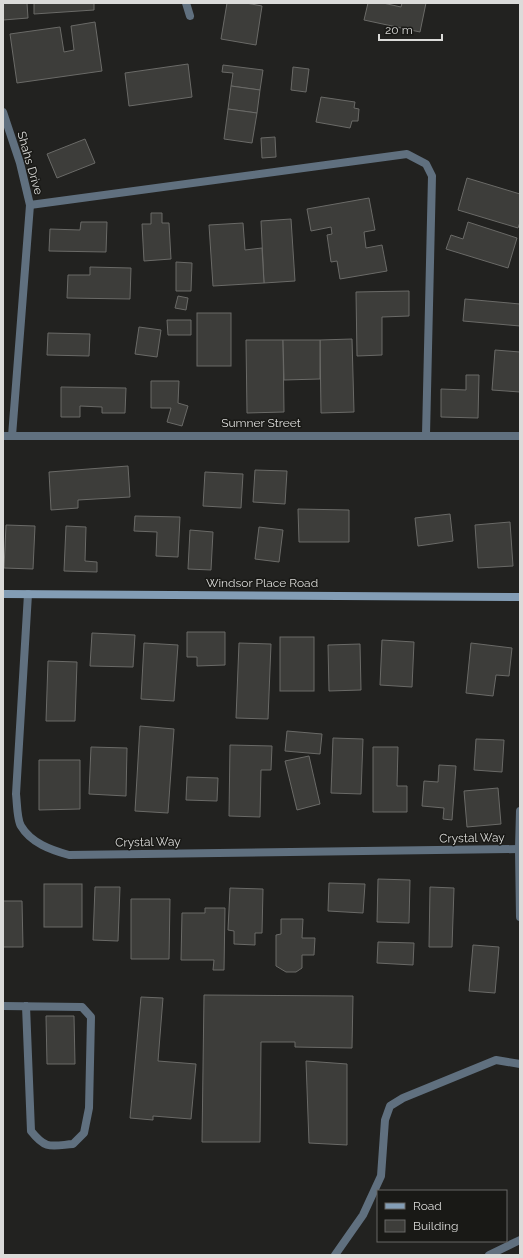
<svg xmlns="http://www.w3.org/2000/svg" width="523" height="1258" viewBox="0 0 523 1258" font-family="Raleway,sans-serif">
  <rect width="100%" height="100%" fill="#222220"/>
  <g fill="#3d3d3a" stroke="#6a6a67">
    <path d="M3,3H27L28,18L3,20Z"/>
    <path d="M34,3H94V10L34,14Z"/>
    <path d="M227,3H246L262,6L256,45L221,39Z"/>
    <path d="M368,3H383L401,7L402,3H426L420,32L364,20Z"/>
    <path d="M95,22L102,71L17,83L10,34L60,27L64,52L74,50L71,26Z"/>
    <path d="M188,64L192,97L129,106L125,73Z"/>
    <path d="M223,65L263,70L260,90L231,86L233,73L222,72Z"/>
    <path d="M293,67L309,69L306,92L291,90Z"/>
    <path d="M231,86L260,90L257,113L228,109Z"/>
    <path d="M321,97L355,102L354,108L359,109L358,121H352L350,128L316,122Z"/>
    <path d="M228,109L257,113L252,143L224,139Z"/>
    <path d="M275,137L276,157L262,158L261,138Z"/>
    <path d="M85,139L95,163L57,178L47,154Z"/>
    <path d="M467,178L520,194V222L518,228L458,210Z"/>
    <path d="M369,198L375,230L364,232L366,248L382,245L387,271L340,279L337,261L331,262L327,235L332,234L331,227L311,231L307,209Z"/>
    <path d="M151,213H162V223H169L171,259L144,261L142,224H151Z"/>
    <path d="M291,219L295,281L264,283L261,221Z"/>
    <path d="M81,222H107L106,252L49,251L50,229L80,230Z"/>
    <path d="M468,222L517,238L508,268L446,249L451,235L463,239Z"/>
    <path d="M243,223L245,250L262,248L264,283L213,286L209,225Z"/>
    <path d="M176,262L192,263L191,291H176Z"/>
    <path d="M90,267L131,268L130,299L67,298L68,275H90Z"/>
    <path d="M409,291V316L382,317V355L357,356L356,292Z"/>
    <path d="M178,296L188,298L186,310L175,308Z"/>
    <path d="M465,299L520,304V326L463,321Z"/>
    <rect x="197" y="313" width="34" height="53"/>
    <path d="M167,320H191V335H168Z"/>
    <path d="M139,327L161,330L157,357L135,354Z"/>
    <path d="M48,333L90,334L89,356L47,355Z"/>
    <path d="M352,339L354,412L321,413L320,340Z"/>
    <path d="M246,340H283L284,412L247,413Z"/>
    <path d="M283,340H320V379L284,380Z"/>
    <path d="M495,350L520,352V392L492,390Z"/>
    <path d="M466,375H479L478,418L441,417V389L466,390Z"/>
    <path d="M151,381H179L178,403L188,406L182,426L167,422L171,408H151Z"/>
    <path d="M61,387L126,388L125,413H102V407L80,406V417H61Z"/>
    <path d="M128,466L130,497L78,500V508L51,510L49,472Z"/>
    <path d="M255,470L287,471L285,504L253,502Z"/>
    <path d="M205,472L243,474L241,508L203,506Z"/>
    <path d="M298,509L349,510V542H299Z"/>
    <path d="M450,514L453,541L418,546L415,518Z"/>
    <path d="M135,516L180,517L178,557L156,556L157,532L134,531Z"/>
    <path d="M510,522L513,566L478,568L475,525Z"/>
    <path d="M6,525L35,526L33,569L4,568Z"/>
    <path d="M66,526L86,527L85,561L97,562V572L64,571Z"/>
    <path d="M259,527L283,530L279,562L255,559Z"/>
    <path d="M190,530L213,532L211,570L188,569Z"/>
    <path d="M187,632H225V665L197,666V657H187Z"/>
    <path d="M92,633L135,635L133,667L90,666Z"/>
    <rect x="280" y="637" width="34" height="54"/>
    <path d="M382,640L414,642L412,687L380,685Z"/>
    <path d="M144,643L178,645L174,701L141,699Z"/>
    <path d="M239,643L271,644L268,719L236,718Z"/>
    <path d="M471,643L512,648L509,676L496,675L493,696L466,693Z"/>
    <path d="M360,644L361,690L329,691L328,645Z"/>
    <path d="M48,661L77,662L75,721H46Z"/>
    <path d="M140,726L174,729L168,813L135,811Z"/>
    <path d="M287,731L322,734L320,754L285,751Z"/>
    <path d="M333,738L363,739L361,794L331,793Z"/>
    <path d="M476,739L504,740L502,772L474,770Z"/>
    <path d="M230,745L272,746L271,770H261L260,817L229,816Z"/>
    <path d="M91,747L127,748L126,796L89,794Z"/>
    <path d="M373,747H398L397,786H407V812H373Z"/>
    <path d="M309,756L320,804L297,810L285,761Z"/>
    <path d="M39,760H80V809L39,810Z"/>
    <path d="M439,765L456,766L452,820L443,819L444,808L422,806L424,781L438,782Z"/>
    <path d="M187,777L218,778L217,801L186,800Z"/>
    <path d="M498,788L501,824L467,827L464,791Z"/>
    <path d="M378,879L410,880L409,923L377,922Z"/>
    <path d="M329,883L365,884L363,913L328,911Z"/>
    <rect x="44" y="884" width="38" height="43"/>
    <path d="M95,887H120L118,941L93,940Z"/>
    <path d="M430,887L454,888L452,947H429Z"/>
    <path d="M230,888L263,889L262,933H255V945L234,944V931L228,930Z"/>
    <path d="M131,899H170L169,959H131Z"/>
    <path d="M3,901H22L23,947H3Z"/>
    <path d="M205,908H225L224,970H213L214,960H181L182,913H205Z"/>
    <path d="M281,919H303L302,938H315L314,955H302V968L296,972H286L276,966V935L281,934Z"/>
    <path d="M378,942L414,943L413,965L377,963Z"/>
    <path d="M473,945L499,947L495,993L469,991Z"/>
    <path d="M204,995L353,996L352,1048L295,1047V1042H261L260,1142H202Z"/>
    <path d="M141,997L163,998L158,1061L196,1064L191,1119L153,1116V1120L130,1118Z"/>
    <path d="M46,1016H74L75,1064H47Z"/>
    <path d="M306,1061L347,1064V1145L309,1143Z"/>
  </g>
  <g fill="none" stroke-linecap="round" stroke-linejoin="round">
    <g stroke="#60707f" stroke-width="8">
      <path d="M3,1006L82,1007L91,1017L89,1108L84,1133L73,1144C51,1146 46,1150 31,1131L26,1006"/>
      <path d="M335,1255L363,1215L381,1176L385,1120L390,1106L403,1098L496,1060L520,1064"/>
      <path d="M489,1255L520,1240"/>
    </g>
    <g stroke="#60707f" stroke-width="8">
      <path d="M186,3L190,16"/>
      <path d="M3,112L20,163L30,205L12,436"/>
      <path d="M30,205L407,154L426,164L432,176L426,435"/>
      <path d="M3,436H520"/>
      <path d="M28,594L16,794C17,802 17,820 21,826C31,843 51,850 69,855L519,849"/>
      <path d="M520,811L519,849L520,917"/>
    </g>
    <path stroke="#839db5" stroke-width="8" d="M3,594L520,597"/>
  </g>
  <g text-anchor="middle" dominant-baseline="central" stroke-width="3" stroke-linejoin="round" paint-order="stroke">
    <g font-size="12" fill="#dbdbd9" stroke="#191916">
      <text transform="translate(30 163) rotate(74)">Shahs Drive</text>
      <text x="261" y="423">Sumner Street</text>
      <text x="262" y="583">Windsor Place Road</text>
      <text transform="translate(472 838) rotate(-1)">Crystal Way</text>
      <text transform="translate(148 842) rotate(-1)">Crystal Way</text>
    </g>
  </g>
  <rect width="523" height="1258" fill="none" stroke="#dbdbd9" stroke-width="8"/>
  <rect x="377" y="1190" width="130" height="52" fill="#191916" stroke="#676764"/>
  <rect x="385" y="1203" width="20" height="6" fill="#839db5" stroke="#676764"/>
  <text x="413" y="1210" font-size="12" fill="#dbdbd9">Road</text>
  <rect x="385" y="1220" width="20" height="12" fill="#3d3d3a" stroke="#676764"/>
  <text x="413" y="1230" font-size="12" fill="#dbdbd9">Building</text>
  <path d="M379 34v6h63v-6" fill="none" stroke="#dbdbd9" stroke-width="2"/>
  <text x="385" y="34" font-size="12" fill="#dbdbd9" stroke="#191916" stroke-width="3" paint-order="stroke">20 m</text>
</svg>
